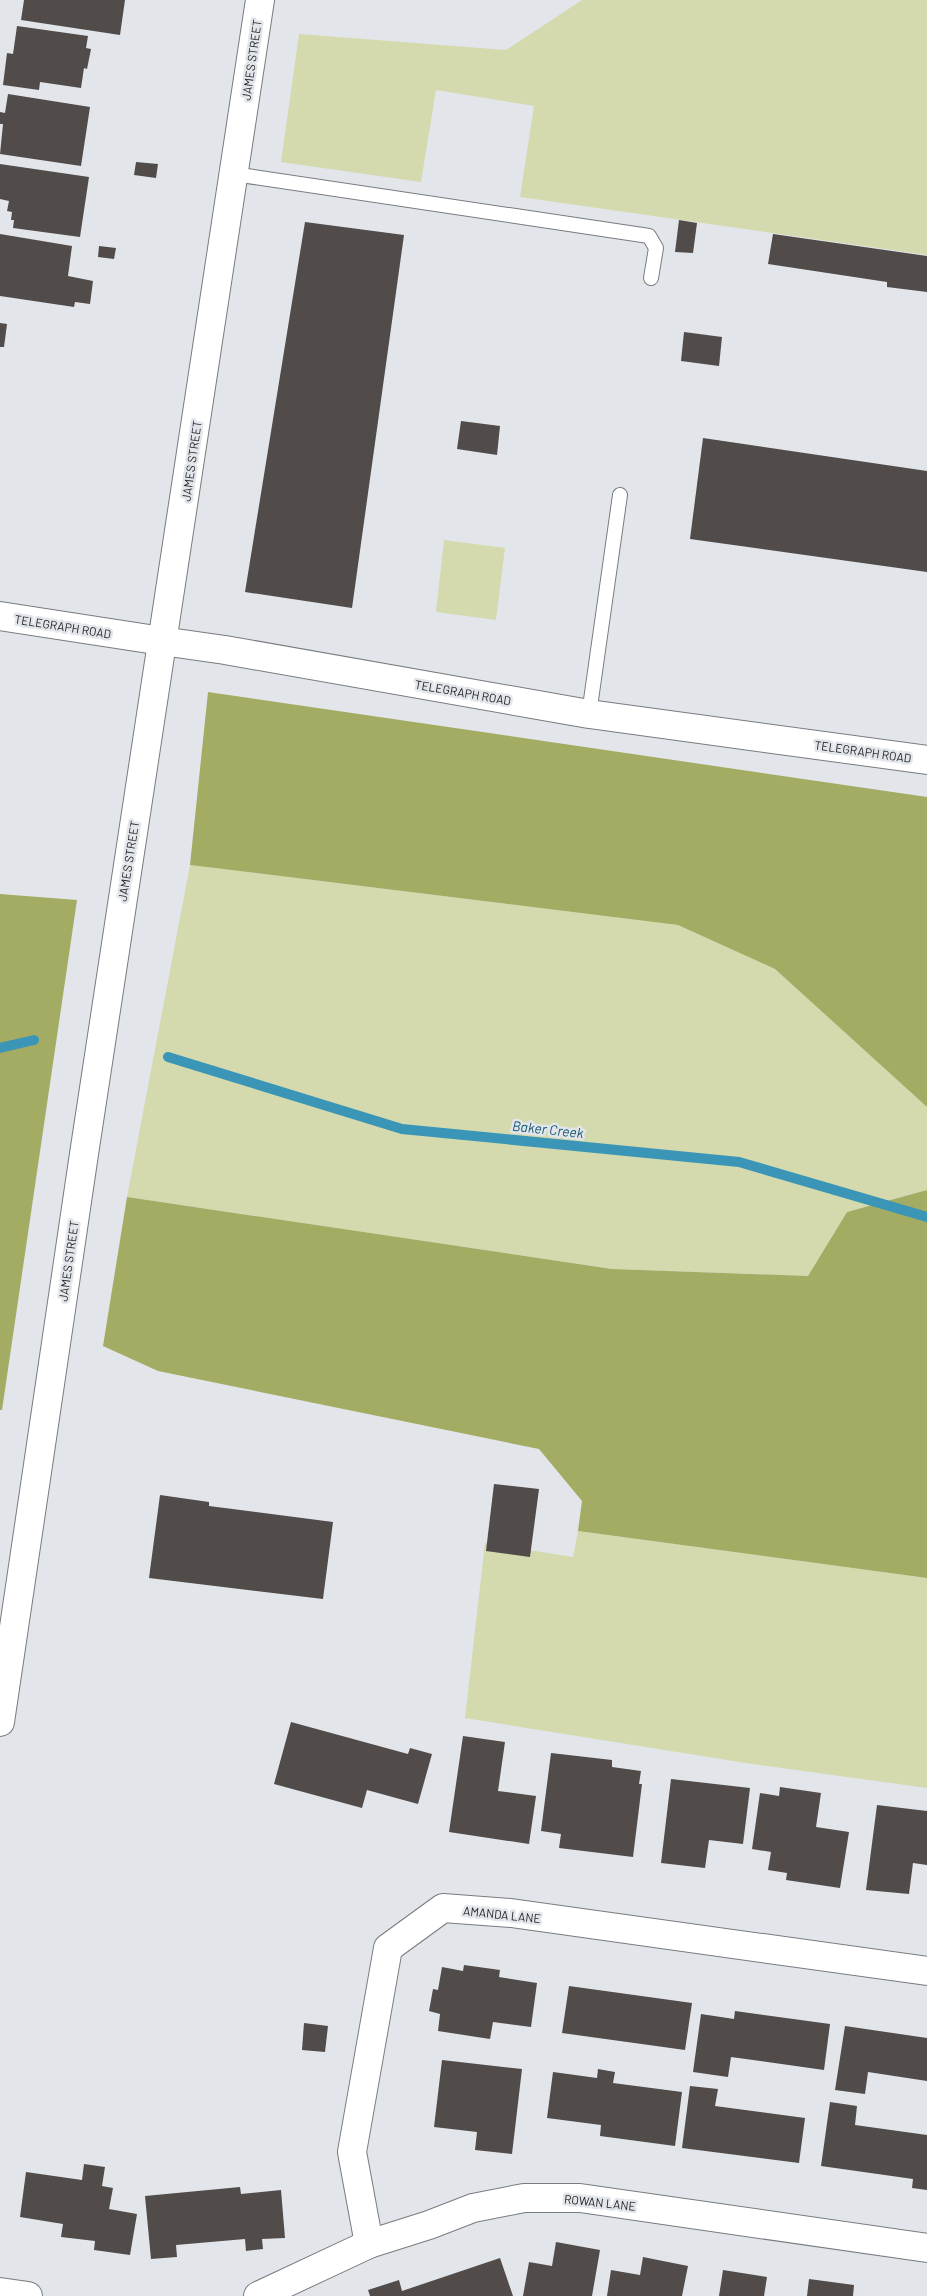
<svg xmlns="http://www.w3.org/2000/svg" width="927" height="2296" viewBox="0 0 927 2296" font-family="Barlow,sans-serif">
  <rect width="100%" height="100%" fill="#e2e6eb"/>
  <g fill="#d4daad">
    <path d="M582,0H927V255L520,197L534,106L436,90L421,182L281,162L299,34L506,50Z"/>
    <path d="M444,540L505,548L496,620L436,612Z"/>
    <path d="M190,865L678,925L775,969L927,1107V1190L847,1212L808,1276L612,1269L127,1197Z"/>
    <path d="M578,1531L927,1578V1788L752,1764L465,1718L485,1543L573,1557Z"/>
  </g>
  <g fill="#a3ac62">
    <path d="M208,692L927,797V1107L775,969L678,925L190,865Z"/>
    <path d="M0,894L77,900L2,1410H0Z"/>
    <path d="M927,1190V1578L578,1531L582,1501L539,1449L158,1371L103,1346L127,1197L612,1269L808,1276L847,1212Z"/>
  </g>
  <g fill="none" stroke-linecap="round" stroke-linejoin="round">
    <g stroke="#3a95b7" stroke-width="10">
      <path d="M0,1048L34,1040"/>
      <path d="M168,1057L402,1129L739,1162L927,1217"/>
    </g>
  </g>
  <g fill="#514b4a">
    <path d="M24,0H125L120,35L21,20Z"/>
    <path d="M17,26L88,36L86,48L91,49L87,69L84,68L81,88L40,82L39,90L3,85L7,53L13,54Z"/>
    <path d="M8,94L90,107L81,166L0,154L3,124H0V112L5,113Z"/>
    <path d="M136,162L158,164L156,178L134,175Z"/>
    <path d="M0,164L89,177L80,237L13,228L14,220H11L12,212L7,211L9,201L0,199Z"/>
    <path d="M679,220L697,223L693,253L675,252Z"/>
    <path d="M305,222L404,235L352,608L245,592Z"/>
    <path d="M0,234L72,246L68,276L93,281L90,304L75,302L74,307L0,296Z"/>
    <path d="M773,234L927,256V292L887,287V282L768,264Z"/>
    <path d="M99,246L116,248L114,259L98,257Z"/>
    <path d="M0,323L7,324L4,347H0Z"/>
    <path d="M684,332L722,337L719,366L681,361Z"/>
    <path d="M461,421L500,426L497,455L457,449Z"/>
    <path d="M703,438L927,471V572L690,539Z"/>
    <path d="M494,1484L539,1489L530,1557L486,1551Z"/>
    <path d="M160,1495L209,1502V1506L333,1522L323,1599L149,1578Z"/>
    <path d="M291,1722L408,1754L410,1748L432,1754L418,1804L367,1790L362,1808L274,1784Z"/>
    <path d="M463,1736L505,1742L498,1791L536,1796L529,1844L449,1832Z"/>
    <path d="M551,1753L612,1760V1767L641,1771L639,1784H642L633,1857L559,1848L561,1834L541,1831Z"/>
    <path d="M671,1779L750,1788L743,1844L709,1840L705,1868L661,1863Z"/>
    <path d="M780,1787L821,1793L816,1827L849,1832L840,1888L786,1880L787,1873L768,1870L771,1852L752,1849L760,1793L779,1796Z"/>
    <path d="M877,1805L927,1811V1865L913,1863L909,1894L866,1890Z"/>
    <path d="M464,1965L500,1970L499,1977L537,1983L531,2027L493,2022L490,2039L438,2031L440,2014L429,2011L433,1989L438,1990L442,1967L463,1971Z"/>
    <path d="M569,1986L692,2003L685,2050L562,2033Z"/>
    <path d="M735,2011L830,2024L824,2070L731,2057L728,2077L693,2072L701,2014L734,2019Z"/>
    <path d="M304,2023L328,2026L325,2052L302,2050Z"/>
    <path d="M845,2026L927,2038V2081L868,2072L865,2094L835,2090Z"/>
    <path d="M442,2060L522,2069L512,2154L475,2150L477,2132L434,2127Z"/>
    <path d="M598,2069L615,2072L613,2083L682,2092L675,2146L600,2136L601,2125L547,2118L553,2072L597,2078Z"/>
    <path d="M690,2086L718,2089L715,2106L805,2118L799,2163L682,2148Z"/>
    <path d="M830,2102L857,2106L855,2125L927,2135V2190L912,2188L913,2179L821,2166Z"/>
    <path d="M84,2164L105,2167L102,2186L113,2188L109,2209L137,2214L130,2255L94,2250L95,2241L61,2237L63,2224L20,2217L26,2172L82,2180Z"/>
    <path d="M240,2187L241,2194L281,2190L285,2238L262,2239L263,2249L246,2251L245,2239L176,2245L177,2257L151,2259L145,2196Z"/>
    <path d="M556,2242L600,2250L592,2296H523L529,2262L552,2266Z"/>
    <path d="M643,2257L688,2266L682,2296H607L611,2270L640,2275Z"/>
    <path d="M500,2258L513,2296H370L368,2290L399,2280L402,2291Z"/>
    <path d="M723,2270L767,2277L764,2296H719Z"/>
    <path d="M809,2279L854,2285L853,2296H807Z"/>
  </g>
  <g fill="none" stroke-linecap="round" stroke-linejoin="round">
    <defs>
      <g id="service">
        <path d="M234,174L649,236L656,248L651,278"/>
        <path d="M589,714L620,495"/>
      </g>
      <g id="minor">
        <path d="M162,641L225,650L589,714L927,760"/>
        <path d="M369,2244L352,2152L388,1948L443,1908L511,1913L927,1971"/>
        <path d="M0,2292L28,2296"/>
        <path d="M258,2296L369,2244L429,2225L473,2208L524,2198H580L927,2248"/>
      </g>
      <path id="tertiary" d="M0,616L162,641"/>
      <path id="secondary" d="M0,1722L84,1154L260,0"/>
    </defs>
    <use href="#service" stroke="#787b7f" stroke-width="16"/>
    <use href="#minor" stroke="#787b7f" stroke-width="30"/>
    <use href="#tertiary" stroke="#787b7f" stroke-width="30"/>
    <use href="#secondary" stroke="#787b7f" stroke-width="30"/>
    <use href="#service" stroke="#fff" stroke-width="14"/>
    <use href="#minor" stroke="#fff" stroke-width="28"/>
    <use href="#tertiary" stroke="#fff" stroke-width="28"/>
    <use href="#secondary" stroke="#fff" stroke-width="28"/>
  </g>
  <g text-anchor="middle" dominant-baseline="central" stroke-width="5" stroke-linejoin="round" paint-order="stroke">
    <g font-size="12" fill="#242527" stroke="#e2e6eb">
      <text transform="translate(251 60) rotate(-82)">JAMES STREET</text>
      <text transform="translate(191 461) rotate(-82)">JAMES STREET</text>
      <text transform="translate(63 626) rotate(9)">TELEGRAPH ROAD</text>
      <text transform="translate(463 692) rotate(10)">TELEGRAPH ROAD</text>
      <text transform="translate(863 751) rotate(8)">TELEGRAPH ROAD</text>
      <text transform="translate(128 861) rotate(-81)">JAMES STREET</text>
      <text transform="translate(68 1261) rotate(-82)">JAMES STREET</text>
      <text transform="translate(502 1914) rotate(6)">AMANDA LANE</text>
      <text transform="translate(600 2202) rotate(6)">ROWAN LANE</text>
    </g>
    <g font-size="14" font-style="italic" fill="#145a73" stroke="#e2e6eb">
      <text transform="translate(548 1129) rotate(6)">Baker Creek</text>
    </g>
  </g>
</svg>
